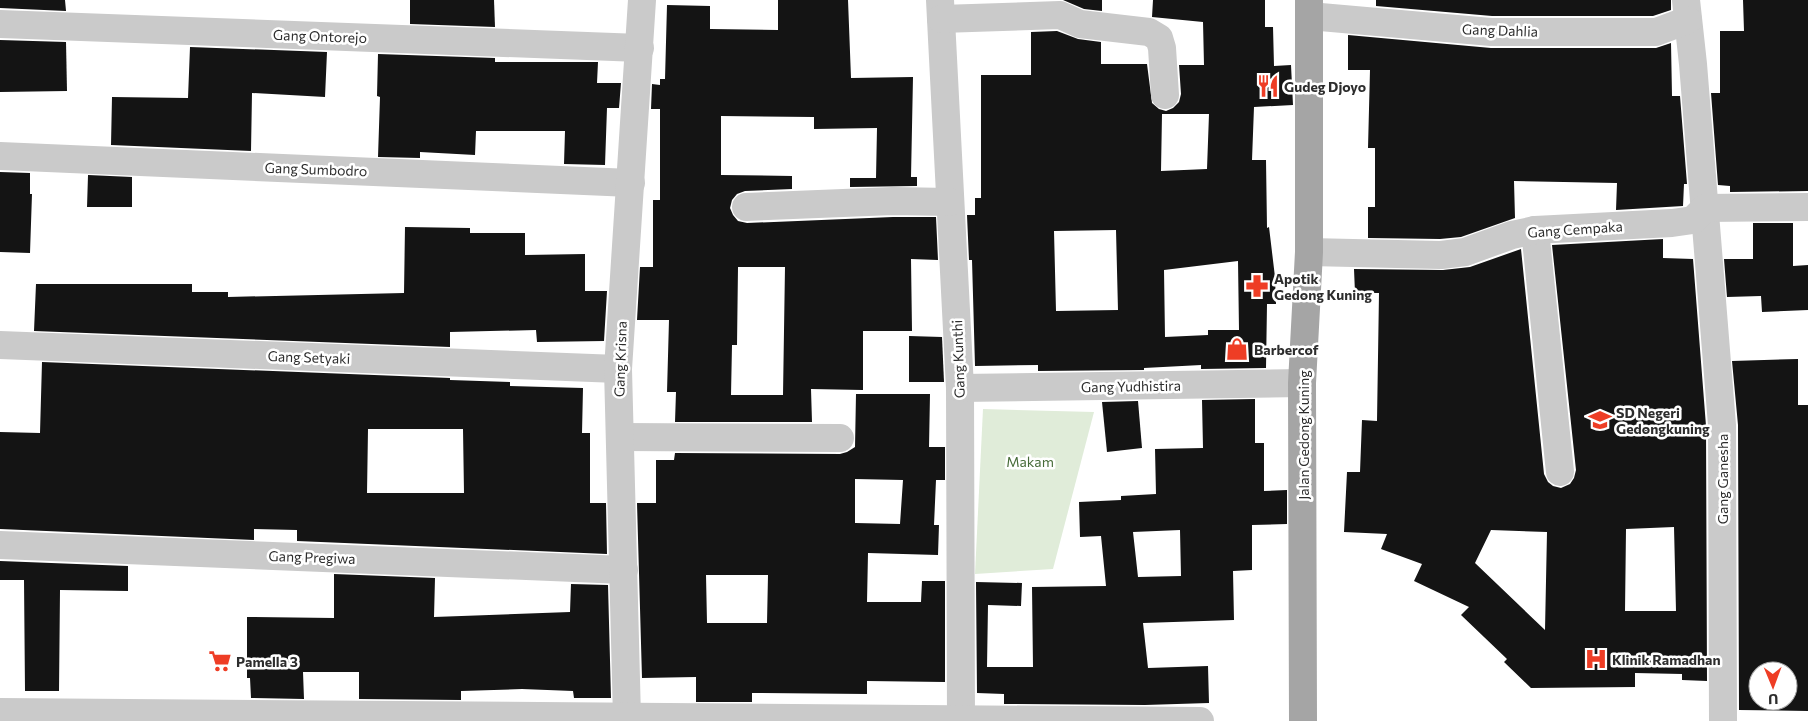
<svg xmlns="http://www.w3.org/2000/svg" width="1808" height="721" viewBox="0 0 1808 721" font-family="Commissioner,sans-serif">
  <rect width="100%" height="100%" fill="#fff"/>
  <path fill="#e0ecd9" d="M983,409L1094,412L1053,569L975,574Z"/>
  <g fill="#141414" fill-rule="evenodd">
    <path d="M0,0H65L66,11L0,8Z"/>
    <path d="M410,0H494L495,27L410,24Z"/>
    <path d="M778,0H848L851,78L913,77L911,177H917V186L850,187V178H876L877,128L814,129V117L721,116V175L792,176V189L745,191L737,194L732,200L730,208L733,215L738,221L747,223L893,217H936L938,260L911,259L912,331H863V390L811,389L812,422H675L676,392H667L669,320H637L640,267H653V200H660V109H651L652,84L660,85V79H665L667,5L710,6V29L778,30ZM738,267H785L783,395H731L732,345H737Z"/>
    <path d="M1063,0H1102V11L1084,9Z"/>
    <path d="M1153,0H1265V27H1273L1274,66L1291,65L1293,105L1254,107L1252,160H1266L1267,228L1269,227L1275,277L1276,304H1267L1266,368L1201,369V365L1144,368V370L1038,371V365L975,366L972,260H969L967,215H975V198H981V75H1031V32L1057,31L1078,39L1101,42V64H1147L1152,103L1159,109L1166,111L1173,108L1179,102L1181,94L1179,65H1204L1203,22L1152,17ZM1162,114H1209L1207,169L1161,171ZM1116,230L1118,310L1056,311L1054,231ZM1238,261L1239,330H1208V335L1165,337L1164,270Z"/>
    <path d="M1376,0H1671V10L1653,16H1492L1376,6Z"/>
    <path d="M1743,0H1808V191L1730,192V186L1718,185L1711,93H1720V31H1744Z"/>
    <path d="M1348,35L1491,48H1656L1671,43L1672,96H1680L1687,184H1684L1683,206L1616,210L1617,183L1514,181L1515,218L1461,237L1440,239L1368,238V207H1375V148H1368L1370,70H1348Z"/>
    <path d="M0,40L66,42L67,91L0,92Z"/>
    <path d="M190,47L327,52L325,97L252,93L251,151L111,145L112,97L188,98Z"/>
    <path d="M378,54L495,58V62H598L597,83H621L619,108H607L605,165L564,164L565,131H476L475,155L420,152V158L378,157L380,97L377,96Z"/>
    <path d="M0,172L30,173V194H32L30,253L0,252Z"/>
    <path d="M88,175L132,177V207H87Z"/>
    <path d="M1753,223H1793V266L1808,265V310L1762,312L1761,296L1727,297L1724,259H1753Z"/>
    <path d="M405,227L470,228V233H525V255L585,254V291H607L604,341L537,342L536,330L450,332V347L34,331L36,284H192V292H228V297L404,293Z"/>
    <path d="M1663,239V258L1693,259L1706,426L1707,681L1682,680V674L1635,673V687L1531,688L1504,662L1507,659L1461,615L1469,607L1414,581L1422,564L1381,549L1387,534L1344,532L1347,472H1360L1362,420L1377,421L1379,293H1355L1354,269L1443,270L1470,267L1521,249L1544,474L1548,482L1553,486L1561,488L1570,484L1574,478L1576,470L1552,245ZM1674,527L1676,611H1625L1626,529ZM1491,530L1547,532L1545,630L1475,563Z"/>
    <path d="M909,336L942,337L944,382H909Z"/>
    <path d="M1798,359V405H1808V711L1739,710L1738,425L1732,361ZM1758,671H1788V701H1758Z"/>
    <path d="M42,362L450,378V380L510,382V386L583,388L582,433H590V503H606L607,554L297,541V530L254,529V540L0,529V432L40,433ZM368,429H463L464,493H367Z"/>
    <path d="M856,394H930L929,447H945V480H936L934,525H939L938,555L868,553L867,602H921L922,581H945V682L867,681V694L752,693V702H696V677L642,678L637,503H656V460H674L675,453L840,454L847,452L855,447ZM855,479L903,480L900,524L855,523ZM706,575H768L767,623H707Z"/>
    <path d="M1255,399V443H1264V491L1287,490V524L1252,525V570L1233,571L1234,620L1143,623L1148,668L1208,666L1209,703L1145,705L1004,704V694L977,693L976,582L1022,583L1021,606L988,605L987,667H1033L1032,587L1106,586L1101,536L1080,537L1079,502L1121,500V496L1156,494L1155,449L1203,448L1202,400ZM1180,530L1181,576L1138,577L1133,532Z"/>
    <path d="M1138,401L1142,448L1107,452L1102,402Z"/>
    <path d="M0,561L128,566V591L60,590L59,691H25L24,580H0Z"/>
    <path d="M334,574L435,578L434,617L570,612L571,584L608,585L611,698H574L573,691L522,689L461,691V700L359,699V672H303L304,699L251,698L250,678H247V617L334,618Z"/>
  </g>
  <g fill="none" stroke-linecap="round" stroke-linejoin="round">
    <g stroke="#cacaca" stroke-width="28">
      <path d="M940,0L960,388L961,721"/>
      <path d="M1686,0L1693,64L1722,425L1723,721"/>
      <path d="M1309,16L1491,32H1656L1688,20"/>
      <path d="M941,19L1060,15L1080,24L1149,32L1159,38L1162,48L1165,95"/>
      <path d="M0,24L640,48"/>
      <path d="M0,156L631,183"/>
      <path d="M746,207L893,201L950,202"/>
      <path d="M1535,230L1560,472"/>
      <path d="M1309,252L1441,255L1465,252L1512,235L1535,230L1672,223L1693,220L1705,208L1808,207"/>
      <path d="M0,345L618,369"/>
      <path d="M960,388L1302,383"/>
      <path d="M620,437L840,438"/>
      <path d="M0,545L624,570"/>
      <path d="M627,718L618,369L642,0"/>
    </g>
    <path stroke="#cacaca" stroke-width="28" d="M0,712L1200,721"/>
    <path stroke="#a5a5a5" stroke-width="28" d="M1303,721L1302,383L1309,252V0"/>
  </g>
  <defs>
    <symbol id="restaurant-bare" viewBox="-9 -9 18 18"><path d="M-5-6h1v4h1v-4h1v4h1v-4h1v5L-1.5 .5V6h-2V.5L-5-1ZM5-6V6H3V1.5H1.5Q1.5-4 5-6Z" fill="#ee3d25" stroke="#fff" stroke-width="2.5" paint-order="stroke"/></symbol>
    <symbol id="pharmacy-bare" viewBox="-9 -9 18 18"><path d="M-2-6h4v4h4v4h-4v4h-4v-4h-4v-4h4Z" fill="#ee3d25" stroke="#fff" stroke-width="2.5" paint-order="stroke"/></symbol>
    <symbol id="shop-bare" viewBox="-9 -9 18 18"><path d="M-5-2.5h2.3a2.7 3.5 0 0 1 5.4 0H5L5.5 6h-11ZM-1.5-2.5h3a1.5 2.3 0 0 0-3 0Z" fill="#ee3d25" stroke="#fff" stroke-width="2.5" paint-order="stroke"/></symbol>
    <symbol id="school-bare" viewBox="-9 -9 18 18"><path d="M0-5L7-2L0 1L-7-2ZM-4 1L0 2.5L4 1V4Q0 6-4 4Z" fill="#ee3d25" stroke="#fff" stroke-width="2.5" paint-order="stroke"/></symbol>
    <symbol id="hospital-bare" viewBox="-9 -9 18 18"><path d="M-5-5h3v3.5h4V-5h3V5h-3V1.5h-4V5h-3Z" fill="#ee3d25" stroke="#fff" stroke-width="2.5" paint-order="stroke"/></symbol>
    <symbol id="supermarket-bare" viewBox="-9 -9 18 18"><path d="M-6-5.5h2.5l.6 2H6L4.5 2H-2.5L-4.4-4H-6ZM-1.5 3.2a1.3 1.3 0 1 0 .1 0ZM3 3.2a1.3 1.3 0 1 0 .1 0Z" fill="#ee3d25" stroke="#fff" stroke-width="2.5" paint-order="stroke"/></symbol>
  </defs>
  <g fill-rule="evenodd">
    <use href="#restaurant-bare" x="1252" y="70" width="32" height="32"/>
    <use href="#pharmacy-bare" x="1241" y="270" width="32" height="32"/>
    <use href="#shop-bare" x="1221" y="333" width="32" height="32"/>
    <use href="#school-bare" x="1584" y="404" width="32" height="32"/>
    <use href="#hospital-bare" x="1580" y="643" width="32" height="32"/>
    <use href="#supermarket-bare" x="204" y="645" width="32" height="32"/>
  </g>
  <g text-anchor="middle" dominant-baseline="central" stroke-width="5" stroke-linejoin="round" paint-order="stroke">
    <g font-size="14" fill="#2d2d2d" stroke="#fff">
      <text transform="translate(1500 30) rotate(2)">Gang Dahlia</text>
      <text transform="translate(320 36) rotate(2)">Gang Ontorejo</text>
      <text transform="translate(316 169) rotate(2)">Gang Sumbodro</text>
      <text transform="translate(1575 229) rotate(-4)">Gang Cempaka</text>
      <text transform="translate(309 357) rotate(2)">Gang Setyaki</text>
      <text transform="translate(620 359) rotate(-88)">Gang Krisna</text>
      <text transform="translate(958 359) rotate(-92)">Gang Kunthi</text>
      <text transform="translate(1131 386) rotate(-1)">Gang Yudhistira</text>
      <text transform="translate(1303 435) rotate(-90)">Jalan Gedong Kuning</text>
      <text transform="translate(1722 479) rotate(-90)">Gang Ganesha</text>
      <text transform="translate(312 557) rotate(2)">Gang Pregiwa</text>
    </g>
    <g font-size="14" font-weight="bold" fill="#2d2d2d" stroke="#fff" text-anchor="start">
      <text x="1284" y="86">Gudeg Djoyo</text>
      <text x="1274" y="278">Apotik<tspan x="1274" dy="16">Gedong Kuning</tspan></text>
      <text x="1254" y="349">Barbercof</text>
      <text x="1616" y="412">SD Negeri<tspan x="1616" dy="16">Gedongkuning</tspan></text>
      <text x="1612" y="659">Klinik Ramadhan</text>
      <text x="236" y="661">Pamella 3</text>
    </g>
    <g font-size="14" fill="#466b38" stroke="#fff">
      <text x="1030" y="461">Makam</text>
    </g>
  </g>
  <g transform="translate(1773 686) rotate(179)"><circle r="24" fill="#ffffff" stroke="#ababab"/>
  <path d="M0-4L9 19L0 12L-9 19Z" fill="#ee3d25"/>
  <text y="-8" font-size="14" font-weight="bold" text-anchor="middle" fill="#2d2d2d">U</text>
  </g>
</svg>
